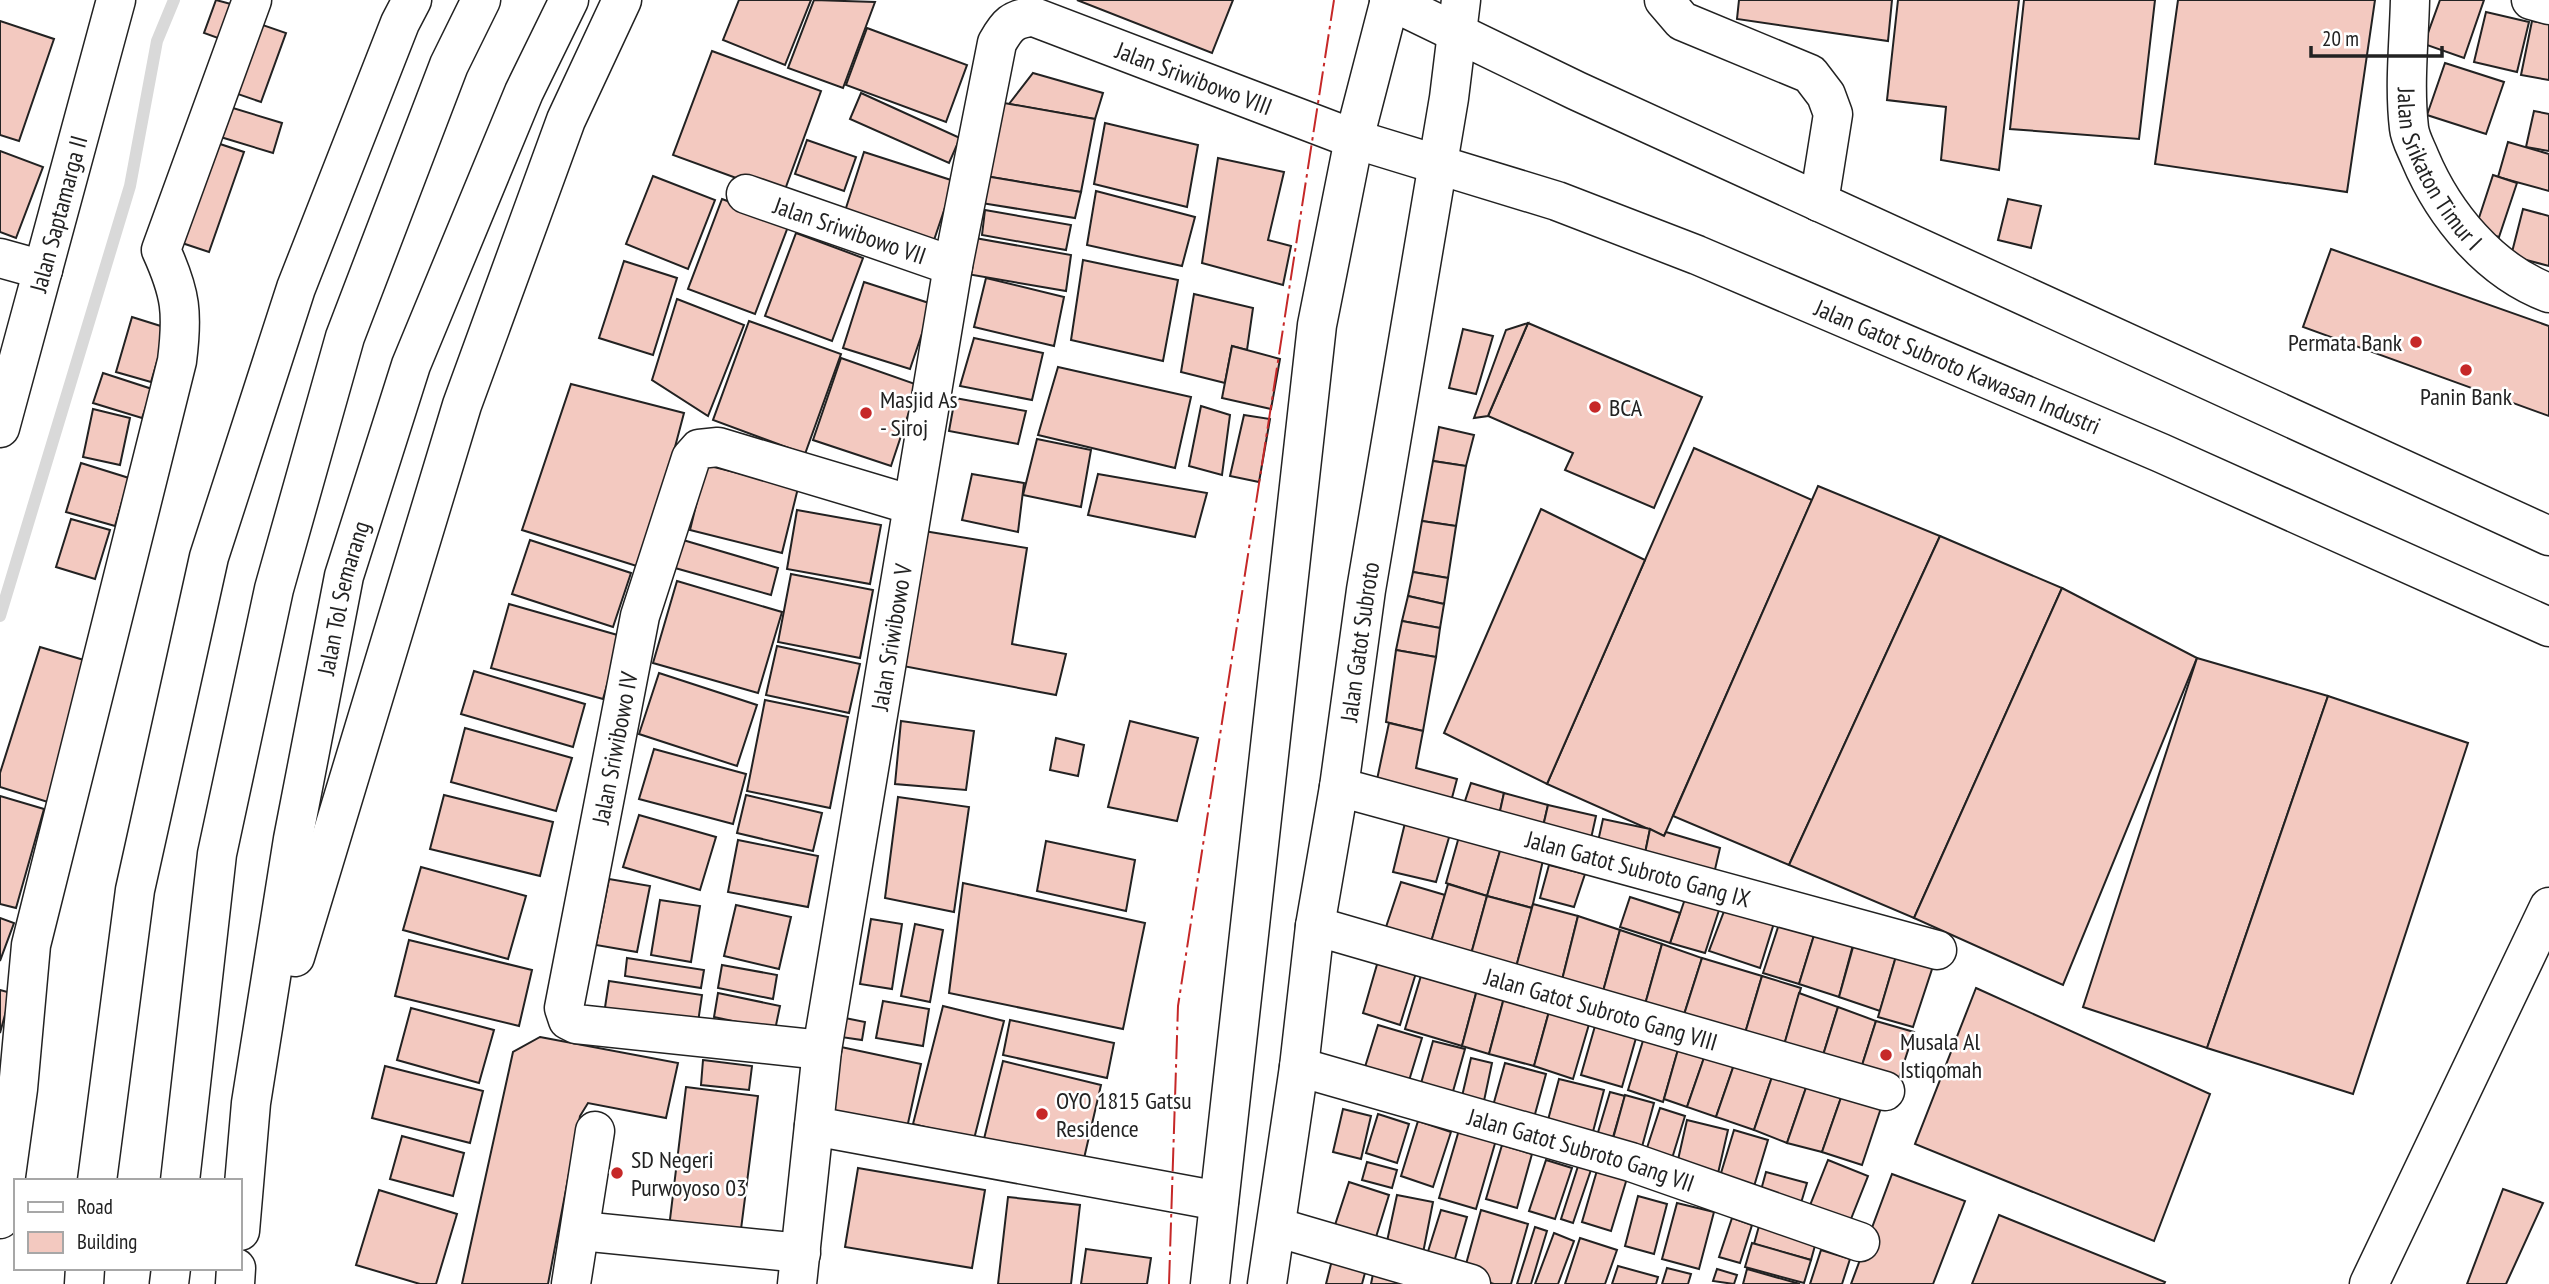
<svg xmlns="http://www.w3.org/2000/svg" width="2549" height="1284" viewBox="0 0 2549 1284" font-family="'PT Sans Narrow',sans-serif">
  <rect width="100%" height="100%" fill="#fff"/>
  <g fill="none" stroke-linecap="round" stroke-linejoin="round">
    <path stroke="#d9d9d9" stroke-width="12" d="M0,616L130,186L157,41L174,0"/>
  </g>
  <g fill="#f3c9c0" stroke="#222" stroke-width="2">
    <path d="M216,0L242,7L229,42L204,33Z"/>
    <path d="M739,0H811L785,65L723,40Z"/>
    <path d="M814,0L875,2L843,88L788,68Z"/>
    <path d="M1077,0H1233L1212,53Z"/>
    <path d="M1739,0H1892L1888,41L1737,19Z"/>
    <path d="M1898,0H2019L1999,170L1941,160L1946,107L1887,100Z"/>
    <path d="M2024,0H2155L2139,139L2010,129Z"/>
    <path d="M2178,0H2375L2347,192L2155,164Z"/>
    <path d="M2440,0H2484L2464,58L2424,44Z"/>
    <path d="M2486,12L2529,22L2517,72L2474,62Z"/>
    <path d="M0,21L54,39L19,141L0,135Z"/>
    <path d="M251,21L286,33L261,102L226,90Z"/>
    <path d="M2532,21L2549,24V80L2521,75Z"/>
    <path d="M867,28L967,65L946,122L846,85Z"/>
    <path d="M712,51L821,91L783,195L673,155Z"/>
    <path d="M2445,63L2504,82L2486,134L2427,115Z"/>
    <path d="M1033,73L1103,93L1095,119L1009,104Z"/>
    <path d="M861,93L960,138L949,163L850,119Z"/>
    <path d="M993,101L1095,119L1081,192L979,175Z"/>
    <path d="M223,105L282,123L273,153L214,135Z"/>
    <path d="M2534,111L2549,114V151L2526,147Z"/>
    <path d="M1105,123L1198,145L1187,207L1094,184Z"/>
    <path d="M202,138L244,152L209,252L167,238Z"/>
    <path d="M807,140L856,157L844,191L795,174Z"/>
    <path d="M2508,142L2549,154V191L2498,177Z"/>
    <path d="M0,151L43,167L16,238L0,232Z"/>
    <path d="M864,152L954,181L934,240L845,211Z"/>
    <path d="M1218,158L1284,172L1268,240L1291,246L1283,285L1202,263Z"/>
    <path d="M979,175L1081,192L1075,218L975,202Z"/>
    <path d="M2493,175L2517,183L2499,237L2475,230Z"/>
    <path d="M653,176L715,200L688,269L626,244Z"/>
    <path d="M1096,191L1195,217L1182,266L1087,245Z"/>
    <path d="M722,199L789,224L755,314L688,289Z"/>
    <path d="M2008,199L2041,206L2031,248L1998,240Z"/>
    <path d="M2523,209L2549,216V266L2511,256Z"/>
    <path d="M985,210L1071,225L1066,250L982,235Z"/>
    <path d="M796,233L863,258L832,341L765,316Z"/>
    <path d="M975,238L1071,255L1066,291L967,274Z"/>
    <path d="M2331,249L2549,326V416L2303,327Z"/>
    <path d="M1083,260L1178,280L1163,361L1071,340Z"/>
    <path d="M624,261L677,278L653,355L599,338Z"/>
    <path d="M986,278L1064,297L1054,346L974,327Z"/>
    <path d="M864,282L932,304L910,369L843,348Z"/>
    <path d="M1194,294L1253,308L1247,350L1232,346L1225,383L1181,372Z"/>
    <path d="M677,299L744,325L708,416L652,380Z"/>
    <path d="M132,317L167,328L151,382L116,372Z"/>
    <path d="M749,321L841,354L805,454L713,420Z"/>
    <path d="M1528,323L1702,397L1654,508L1565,470L1573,453L1488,416Z"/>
    <path d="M1528,323L1488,416L1474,418L1506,330Z"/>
    <path d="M1463,329L1493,336L1476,394L1449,388Z"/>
    <path d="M974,338L1043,353L1032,400L960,386Z"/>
    <path d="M1232,346L1280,359L1271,409L1222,398Z"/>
    <path d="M841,358L918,385L891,466L813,440Z"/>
    <path d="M1058,367L1191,397L1175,468L1038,435Z"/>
    <path d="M103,373L152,389L142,418L93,403Z"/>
    <path d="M571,384L684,413L643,568L522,530Z"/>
    <path d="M955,398L1026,411L1018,444L949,431Z"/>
    <path d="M1201,406L1230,415L1222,475L1189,466Z"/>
    <path d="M93,409L130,418L120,465L83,457Z"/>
    <path d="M1244,415L1270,419L1259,482L1230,476Z"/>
    <path d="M1439,427L1474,435L1466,466L1433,461Z"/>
    <path d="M1037,439L1091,450L1081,507L1023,495Z"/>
    <path d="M1694,448L1812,500L1664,836L1547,784Z"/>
    <path d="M1433,461L1466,466L1456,526L1422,521Z"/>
    <path d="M81,463L129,478L115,526L66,512Z"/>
    <path d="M706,465L798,488L782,553L690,530Z"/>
    <path d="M972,474L1024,483L1018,532L962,520Z"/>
    <path d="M1098,474L1207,493L1195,537L1088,515Z"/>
    <path d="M1818,486L1940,536L1789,865L1673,816Z"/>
    <path d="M1541,509L1645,560L1547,784L1444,733Z"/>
    <path d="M797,510L881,525L870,584L787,569Z"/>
    <path d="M71,519L110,530L95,579L56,567Z"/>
    <path d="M1422,521L1456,526L1448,578L1413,572Z"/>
    <path d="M924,531L1027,548L1012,644L1066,654L1056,695L903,666Z"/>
    <path d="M1940,536L2062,588L1914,918L1789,865Z"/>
    <path d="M530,540L631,573L613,627L512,594Z"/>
    <path d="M683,540L778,568L771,595L675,568Z"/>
    <path d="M1413,572L1448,578L1444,604L1408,596Z"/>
    <path d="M791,574L873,590L860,658L778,642Z"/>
    <path d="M677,581L782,612L758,693L653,663Z"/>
    <path d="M2062,588L2197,658L2063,985L1914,918Z"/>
    <path d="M1408,596L1444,604L1440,628L1402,621Z"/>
    <path d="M509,604L621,636L603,699L491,668Z"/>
    <path d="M1402,621L1440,628L1436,657L1396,650Z"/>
    <path d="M777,646L860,664L849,713L766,695Z"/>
    <path d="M40,647L94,663L51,803L0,787V773Z"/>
    <path d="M1396,650L1436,657L1423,731L1386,722Z"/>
    <path d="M2197,658L2328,696L2207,1048L2083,1007Z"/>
    <path d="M474,671L585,704L573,747L461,714Z"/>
    <path d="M659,673L757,705L737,766L639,734Z"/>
    <path d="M2328,696L2468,743L2353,1094L2207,1048Z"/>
    <path d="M765,700L848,717L830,808L747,791Z"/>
    <path d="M901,721L974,731L966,790L895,784Z"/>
    <path d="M1130,721L1198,738L1177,821L1108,807Z"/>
    <path d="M1389,723L1423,731L1416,768L1457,779L1449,809L1375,789Z"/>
    <path d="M465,728L572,758L556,811L451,782Z"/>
    <path d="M1056,738L1084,745L1078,776L1050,770Z"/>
    <path d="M654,749L746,774L733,824L639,799Z"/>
    <path d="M1471,783L1504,793L1498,820L1463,807Z"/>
    <path d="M1504,793L1548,805L1542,831L1498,820Z"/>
    <path d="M444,795L553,822L540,876L430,849Z"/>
    <path d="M746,795L822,813L813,851L737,833Z"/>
    <path d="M0,796L44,809L16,908L0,904Z"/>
    <path d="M898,797L969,807L954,912L885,898Z"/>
    <path d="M1548,805L1596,816L1590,843L1542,831Z"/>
    <path d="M639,815L716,837L700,890L623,867Z"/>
    <path d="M1603,819L1650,829L1644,858L1597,846Z"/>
    <path d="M1405,823L1450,834L1436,882L1393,872Z"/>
    <path d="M1650,829L1664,836L1666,832L1720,848L1713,878L1644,858Z"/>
    <path d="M1460,833L1502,844L1487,896L1446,883Z"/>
    <path d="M738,840L818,856L808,907L728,892Z"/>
    <path d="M1046,841L1135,860L1126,911L1037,891Z"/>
    <path d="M1502,844L1544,856L1532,908L1487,896Z"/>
    <path d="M1549,865L1585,874L1574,907L1540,898Z"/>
    <path d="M421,867L526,896L508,959L403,930Z"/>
    <path d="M609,879L650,886L637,952L596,945Z"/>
    <path d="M1401,882L1445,895L1429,949L1383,936Z"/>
    <path d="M963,883L1145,923L1123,1029L949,993Z"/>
    <path d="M1448,884L1487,896L1470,958L1429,949Z"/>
    <path d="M1687,893L1721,904L1705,953L1670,943Z"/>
    <path d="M1487,896L1532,908L1515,971L1470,958Z"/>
    <path d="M1630,897L1680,913L1670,943L1620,927Z"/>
    <path d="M660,900L700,906L691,962L651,955Z"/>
    <path d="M1533,904L1578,916L1561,984L1515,971Z"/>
    <path d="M736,905L791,917L779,969L724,956Z"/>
    <path d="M1726,906L1774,923L1760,968L1709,951Z"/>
    <path d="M1578,916L1620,930L1602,995L1561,984Z"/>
    <path d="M0,918L14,923L0,961Z"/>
    <path d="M871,919L902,924L892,989L860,984Z"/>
    <path d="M1780,921L1815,932L1799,984L1763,973Z"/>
    <path d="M915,924L943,930L930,1002L901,996Z"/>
    <path d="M1620,930L1662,944L1644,1008L1602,995Z"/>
    <path d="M1815,932L1853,945L1839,997L1799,984Z"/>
    <path d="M409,940L532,970L519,1026L395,996Z"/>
    <path d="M1855,940L1897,953L1880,1011L1839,997Z"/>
    <path d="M1662,944L1702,958L1682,1021L1644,1008Z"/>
    <path d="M1897,953L1935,960L1913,1027L1878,1017Z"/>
    <path d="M627,958L704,970L701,988L625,976Z"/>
    <path d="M1702,958L1762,976L1743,1040L1682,1021Z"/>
    <path d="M1378,961L1416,973L1400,1025L1363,1013Z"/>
    <path d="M722,965L777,975L773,999L718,988Z"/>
    <path d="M1423,969L1478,986L1462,1046L1405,1029Z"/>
    <path d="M1762,976L1801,988L1782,1052L1743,1040Z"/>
    <path d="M609,981L702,995L697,1029L604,1014Z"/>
    <path d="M1478,986L1505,994L1489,1054L1462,1046Z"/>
    <path d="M1976,988L2210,1094L2154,1241L1915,1144Z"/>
    <path d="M0,990L11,993L0,1033Z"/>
    <path d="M718,993L780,1006L775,1030L714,1017Z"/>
    <path d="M1799,993L1838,1007L1820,1065L1782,1052Z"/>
    <path d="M1505,994L1550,1008L1534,1066L1489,1054Z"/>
    <path d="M883,1001L929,1009L923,1046L876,1038Z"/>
    <path d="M943,1006L1004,1021L974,1139L913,1124Z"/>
    <path d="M1838,1007L1876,1021L1858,1078L1820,1065Z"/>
    <path d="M411,1008L494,1030L479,1083L397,1060Z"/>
    <path d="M1550,1008L1590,1021L1573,1079L1534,1066Z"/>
    <path d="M845,1018L865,1022L862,1040L841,1037Z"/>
    <path d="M1597,1019L1638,1031L1622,1087L1581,1075Z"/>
    <path d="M1010,1020L1114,1043L1107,1078L1003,1055Z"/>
    <path d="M1876,1021L1914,1032L1895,1090L1858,1078Z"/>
    <path d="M1378,1025L1422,1038L1404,1097L1360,1083Z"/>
    <path d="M1645,1034L1680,1043L1663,1102L1628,1090Z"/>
    <path d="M540,1037L678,1063L666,1118L588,1103L580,1116L548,1284H462L513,1052Z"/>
    <path d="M1433,1041L1465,1049L1448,1109L1416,1101Z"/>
    <path d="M1679,1046L1705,1055L1687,1107L1664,1099Z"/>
    <path d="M841,1047L921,1064L905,1137L825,1120Z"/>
    <path d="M1707,1049L1736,1059L1716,1117L1687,1107Z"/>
    <path d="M1737,1056L1775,1068L1754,1130L1716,1117Z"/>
    <path d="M1471,1058L1492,1063L1481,1115L1459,1109Z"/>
    <path d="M703,1060L752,1066L749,1090L701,1085Z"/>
    <path d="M1003,1061L1101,1085L1082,1167L983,1143Z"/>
    <path d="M1505,1063L1546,1074L1532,1125L1491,1113Z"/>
    <path d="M385,1066L483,1091L470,1143L372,1118Z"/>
    <path d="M1775,1068L1809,1079L1787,1143L1754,1130Z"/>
    <path d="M1559,1079L1604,1090L1590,1143L1545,1131Z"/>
    <path d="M1809,1079L1844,1089L1822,1152L1787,1143Z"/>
    <path d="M686,1087L758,1096L739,1245L668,1236Z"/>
    <path d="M1844,1089L1883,1102L1862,1165L1822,1152Z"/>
    <path d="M1610,1092L1625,1096L1611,1144L1596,1139Z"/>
    <path d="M1625,1095L1654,1103L1640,1154L1611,1146Z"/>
    <path d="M1660,1108L1685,1116L1670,1165L1644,1157Z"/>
    <path d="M1343,1109L1371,1116L1361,1159L1333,1152Z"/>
    <path d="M1378,1114L1409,1124L1397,1163L1366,1153Z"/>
    <path d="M1687,1120L1728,1130L1716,1182L1675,1173Z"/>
    <path d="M1418,1121L1451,1132L1433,1187L1401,1176Z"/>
    <path d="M1459,1130L1496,1140L1476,1209L1439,1198Z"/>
    <path d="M1734,1130L1768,1140L1752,1193L1718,1183Z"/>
    <path d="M402,1136L464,1153L453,1196L390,1179Z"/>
    <path d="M1502,1145L1532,1154L1517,1208L1486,1199Z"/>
    <path d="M1546,1160L1572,1168L1555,1219L1529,1211Z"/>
    <path d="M1580,1160L1593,1164L1573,1223L1561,1219Z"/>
    <path d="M1828,1160L1868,1176L1845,1234L1805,1218Z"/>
    <path d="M1367,1162L1397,1170L1392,1188L1362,1180Z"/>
    <path d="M1598,1167L1628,1175L1611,1231L1582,1222Z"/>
    <path d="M858,1168L985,1190L972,1268L845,1247Z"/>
    <path d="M1766,1172L1807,1183L1798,1213L1758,1201Z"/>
    <path d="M1892,1174L1965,1201L1933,1284H1851Z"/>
    <path d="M1349,1182L1389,1195L1376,1237L1335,1225Z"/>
    <path d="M2503,1189L2543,1203L2506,1284H2467Z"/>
    <path d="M379,1190L457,1214L436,1284H420L356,1265Z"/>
    <path d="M1397,1195L1433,1202L1423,1253L1386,1246Z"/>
    <path d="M1638,1196L1667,1204L1654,1254L1625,1246Z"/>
    <path d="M1008,1197L1080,1205L1071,1284H998Z"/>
    <path d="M1677,1203L1714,1212L1699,1269L1662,1259Z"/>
    <path d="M1441,1210L1467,1217L1452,1269L1425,1261Z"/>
    <path d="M1481,1210L1528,1224L1511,1284H1494L1463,1275Z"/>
    <path d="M1999,1215L2165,1282L2164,1284H1972Z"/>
    <path d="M1732,1218L1752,1225L1740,1263L1719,1257Z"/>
    <path d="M1759,1226L1816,1242L1811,1260L1754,1244Z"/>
    <path d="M1535,1227L1547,1231L1531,1284H1517Z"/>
    <path d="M1554,1233L1574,1241L1558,1284H1535Z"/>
    <path d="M1580,1238L1617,1250L1605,1284H1565Z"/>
    <path d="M1752,1243L1811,1260L1804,1283L1745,1267Z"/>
    <path d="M1086,1249L1151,1258L1147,1284H1081Z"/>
    <path d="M1821,1250L1850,1259L1842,1284H1810Z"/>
    <path d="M1332,1260L1366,1269L1362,1284H1326Z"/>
    <path d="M1618,1266L1658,1277L1656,1284H1612Z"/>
    <path d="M1667,1268L1691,1274L1688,1284H1662Z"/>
    <path d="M1374,1269L1403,1284H1371Z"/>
    <path d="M1717,1269L1737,1275L1734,1284L1713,1281Z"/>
    <path d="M1747,1269L1800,1284H1743Z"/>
  </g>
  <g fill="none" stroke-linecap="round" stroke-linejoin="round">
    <defs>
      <g id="minor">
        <path d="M1389,0L1577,91L2549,536"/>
        <path d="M1664,0L1682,21L1810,74L1826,95L1833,114L1819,202"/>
        <path id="s1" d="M2410,0C2409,42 2404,86 2409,128C2410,138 2416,148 2420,158C2444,215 2490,271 2549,293"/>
        <path d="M2531,0L2549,5"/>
        <path id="s2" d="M746,194L953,266"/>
        <path d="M0,258L43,270"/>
        <path id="s3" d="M0,428L116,0"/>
        <path id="s4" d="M1339,787L1937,950"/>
        <path id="s5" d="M1315,926L1885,1091"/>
        <path id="s6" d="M822,1050L576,1024L568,1020L564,1008L640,616L691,458L699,449L718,447L912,505"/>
        <path id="s7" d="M1299,1067L1631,1162L1860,1242"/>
        <path d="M814,1126L1219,1201"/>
        <path d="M0,1219L18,1089L31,945L177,361C183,313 181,294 161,250L252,0"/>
        <path d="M1276,1227L1471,1284"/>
        <path d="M581,1231L801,1253"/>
        <path d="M571,1284L595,1131"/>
        <path id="s8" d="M797,1284L822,1050L953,266L997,43C1007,25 1013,18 1034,17L1354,139L1557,201L1697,255L2161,453L2549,627"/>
        <path d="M1210,1284L1317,325L1354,139L1390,0"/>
        <path id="s9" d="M1267,1284L1299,1067L1315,926L1339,787L1366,590L1449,98L1461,0"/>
        <path d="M2369,1284L2549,907"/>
      </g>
      <g id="highway">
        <path d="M295,957L462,405L566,120L622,0"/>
        <path d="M97,1181L135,890L209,557L296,288L400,23L412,0"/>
        <path d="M180,1181L217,854L274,589L345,337L449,65L481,0"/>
        <path id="s10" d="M240,1231L251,1103L293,839L344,576L411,365L524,92L569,0"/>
        <path d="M84,1284L85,1268"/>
        <path d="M169,1284L171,1268"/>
        <path d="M235,1284L236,1268"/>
      </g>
    </defs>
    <use href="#minor" stroke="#222" stroke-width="41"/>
    <use href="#highway" stroke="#222" stroke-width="41"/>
    <use href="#minor" stroke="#fff" stroke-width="38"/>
    <use href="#highway" stroke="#fff" stroke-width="38"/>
    <path stroke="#c62828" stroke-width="2" stroke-dasharray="24 5 3.5 5" stroke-linecap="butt" d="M1169,1284L1178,1006L1334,0"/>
  </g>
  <g fill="#c62828" stroke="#fff" stroke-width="2.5">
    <circle cx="2416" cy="342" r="7"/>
    <circle cx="2466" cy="370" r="7"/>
    <circle cx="1595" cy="407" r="7"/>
    <circle cx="866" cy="413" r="7"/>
    <circle cx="1886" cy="1055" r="7"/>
    <circle cx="1042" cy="1114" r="7"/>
    <circle cx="617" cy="1173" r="7"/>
  </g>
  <g text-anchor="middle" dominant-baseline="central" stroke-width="5" stroke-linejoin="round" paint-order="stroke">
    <g font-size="24" fill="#222" stroke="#fff">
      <text stroke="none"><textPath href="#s8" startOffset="1477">Jalan Sriwibowo VIII</textPath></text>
      <text stroke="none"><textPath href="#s1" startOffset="177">Jalan Srikaton Timur I</textPath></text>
      <text stroke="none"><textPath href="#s3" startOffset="222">Jalan Saptamarga II</textPath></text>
      <text stroke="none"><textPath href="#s2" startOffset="110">Jalan Sriwibowo VII</textPath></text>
      <text stroke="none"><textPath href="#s8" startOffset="2294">Jalan Gatot Subroto Kawasan Industri</textPath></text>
      <text stroke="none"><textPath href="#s10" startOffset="642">Jalan Tol Semarang</textPath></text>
      <text stroke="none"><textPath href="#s8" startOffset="654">Jalan Sriwibowo V</textPath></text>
      <text stroke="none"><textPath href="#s9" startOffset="649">Jalan Gatot Subroto</textPath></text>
      <text stroke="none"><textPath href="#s6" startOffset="534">Jalan Sriwibowo IV</textPath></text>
      <text stroke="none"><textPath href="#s4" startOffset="310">Jalan Gatot Subroto Gang IX</textPath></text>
      <text stroke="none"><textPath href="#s5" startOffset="298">Jalan Gatot Subroto Gang VIII</textPath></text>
      <text stroke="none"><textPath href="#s7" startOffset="294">Jalan Gatot Subroto Gang VII</textPath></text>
    </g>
    <g font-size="24" fill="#222" stroke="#fff" text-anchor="start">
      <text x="2402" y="342" text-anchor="end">Permata Bank</text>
      <text x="2466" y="396" text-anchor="middle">Panin Bank</text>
      <text x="880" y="399">Masjid As<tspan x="880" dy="28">- Siroj</tspan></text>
      <text x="1609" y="407">BCA</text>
      <text x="1900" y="1041">Musala Al<tspan x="1900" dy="28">Istiqomah</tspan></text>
      <text x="1056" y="1100">OYO 1815 Gatsu<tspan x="1056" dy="28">Residence</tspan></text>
      <text x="631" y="1159">SD Negeri<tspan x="631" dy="28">Purwoyoso 03</tspan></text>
    </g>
  </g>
  <rect x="14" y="1179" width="228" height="91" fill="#ffffff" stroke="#a7a7a7" stroke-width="2"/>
  <rect x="28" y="1202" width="35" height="10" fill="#ffffff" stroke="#a7a7a7" stroke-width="2"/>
  <text x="77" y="1214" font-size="21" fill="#222222">Road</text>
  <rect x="28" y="1232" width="35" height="21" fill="#f3c9c0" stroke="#a7a7a7" stroke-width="2"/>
  <text x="77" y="1249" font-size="21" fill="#222222">Building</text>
  <path d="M2311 46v10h131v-10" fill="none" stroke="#222222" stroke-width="3.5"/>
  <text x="2322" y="46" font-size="21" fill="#222222" stroke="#ffffff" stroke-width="5" paint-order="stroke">20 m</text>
</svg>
